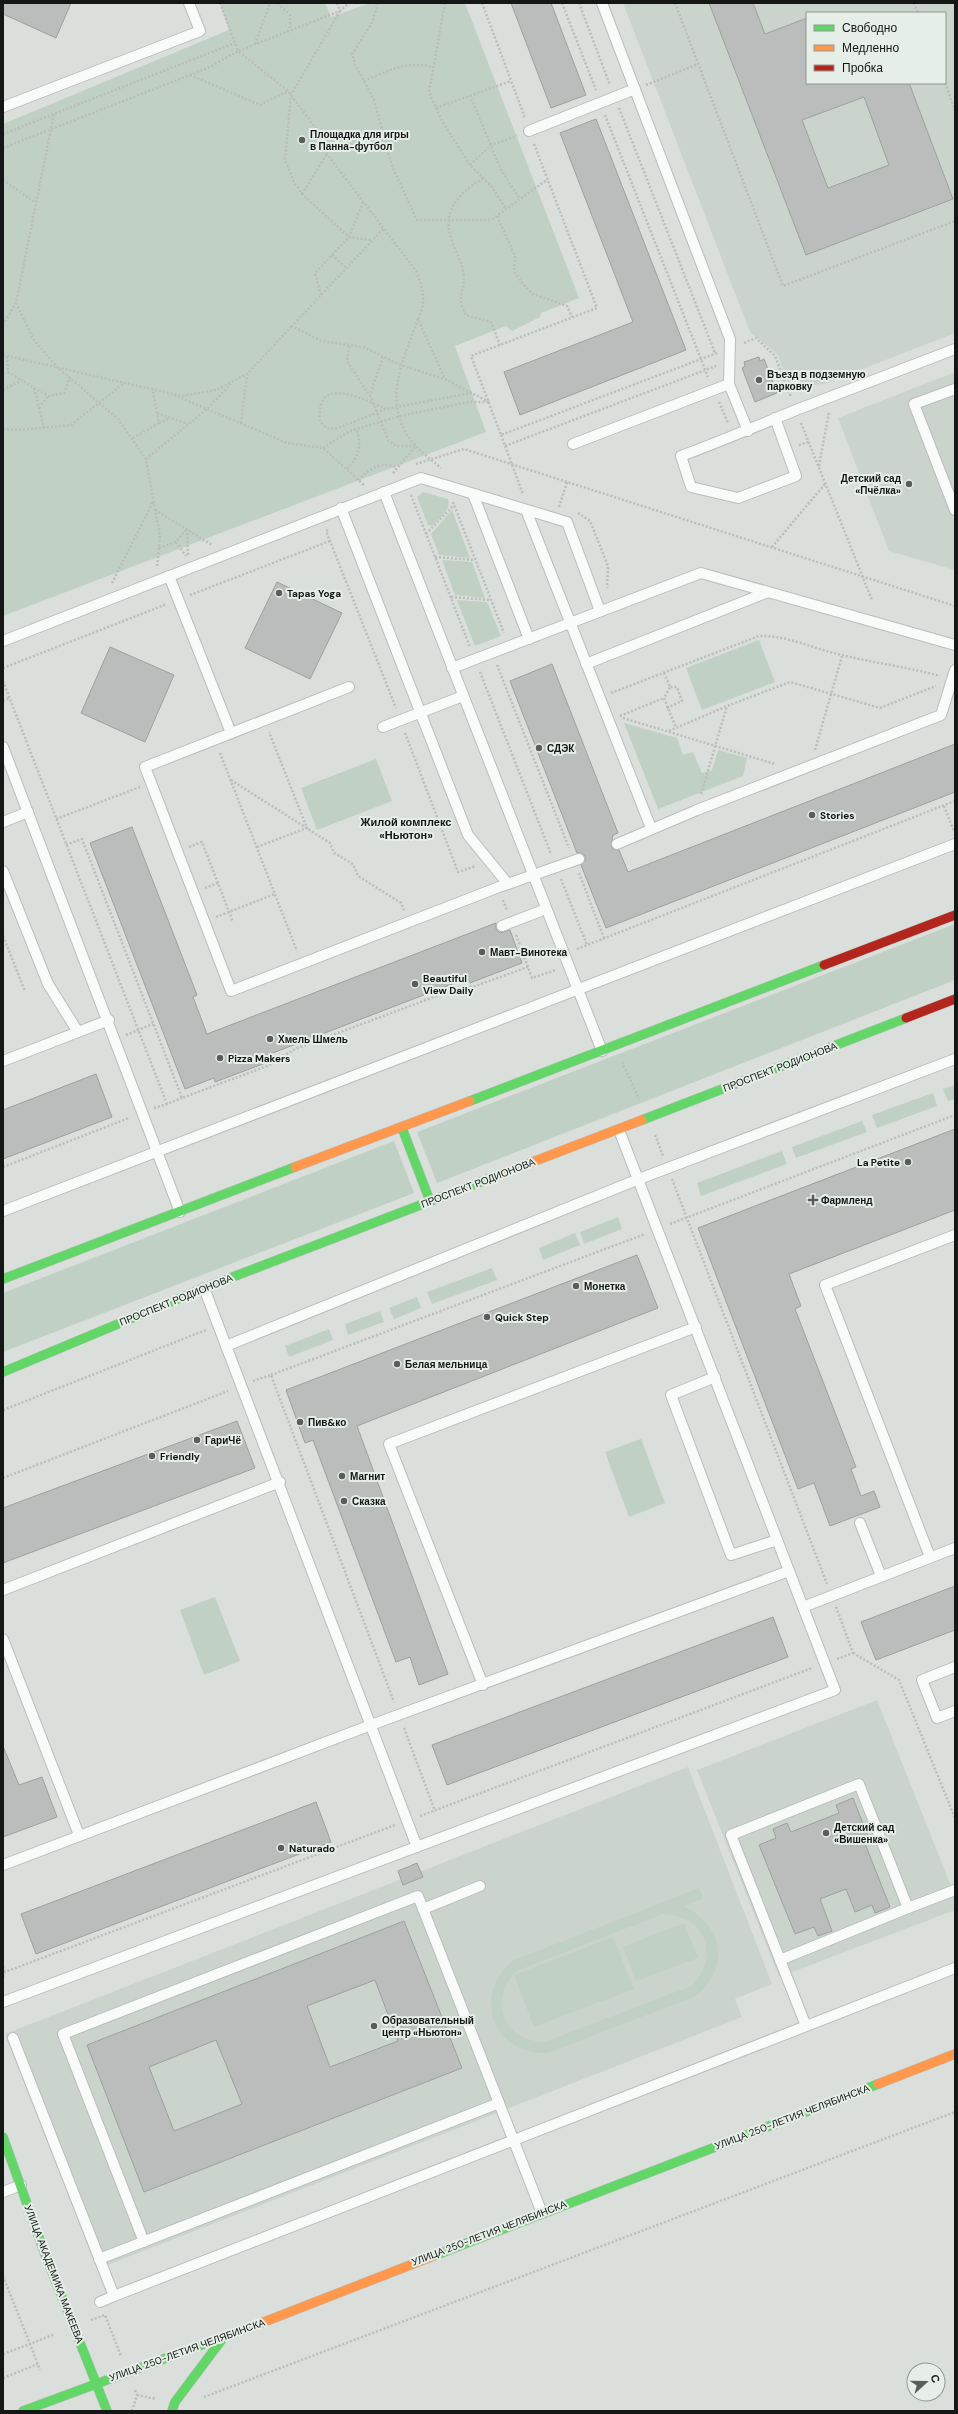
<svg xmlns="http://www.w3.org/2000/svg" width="958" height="2414" viewBox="0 0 958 2414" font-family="'DM Sans',sans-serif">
  <rect width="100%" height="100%" fill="#dadfdc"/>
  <g fill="#cad4cd" fill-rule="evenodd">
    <path d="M623,3H955V333L824,384L790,386L777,354L750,332ZM807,13H945V83H807Z"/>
    <path d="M955,372V570L889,551L838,418Z"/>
    <path d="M877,1700L955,1896V1910L779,1977L697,1770Z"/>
    <path d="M688,1767L772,1984L735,1999L742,2017L97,2269L5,2034Z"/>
  </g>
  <g fill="#c0d0c4" fill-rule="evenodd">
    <path d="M220,3H325L331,17L370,3H465L579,298L541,313L540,317L512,331L506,326L455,346L486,432L3,616V124L229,30Z"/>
    <path d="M423,492L448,499C452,510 438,519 432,526L428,525L417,497Z"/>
    <path d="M452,510L470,558L439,555L431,534Z"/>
    <path d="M442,560L472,562L485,598L455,595Z"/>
    <path d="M457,600L487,602L501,636L475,646Z"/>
    <path d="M759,640L775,682L702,710L686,668Z"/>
    <path d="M624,723L677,738L683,755L693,752L702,773L712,770L718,750L747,758L743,776L658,809Z"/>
    <path d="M376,759L392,801L317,830L301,788Z"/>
    <path d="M955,924V980L437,1183L417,1132Z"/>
    <path d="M955,1085V1099L948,1101L943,1089Z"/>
    <path d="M933,1093L937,1106L877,1128L872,1115Z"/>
    <path d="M862,1121L867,1132L796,1158L792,1147Z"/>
    <path d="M394,1141L414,1193L3,1352V1293Z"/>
    <path d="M782,1151L787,1164L701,1196L697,1183Z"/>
    <path d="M618,1217L622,1229L584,1244L580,1232Z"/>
    <path d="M575,1233L580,1245L543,1260L539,1248Z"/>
    <path d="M492,1268L497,1280L432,1304L427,1292Z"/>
    <path d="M417,1297L421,1308L394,1319L389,1308Z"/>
    <path d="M380,1311L384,1322L348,1335L345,1324Z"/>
    <path d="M329,1329L333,1340L289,1357L285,1346Z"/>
    <path d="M641,1439L665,1503L629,1517L605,1452Z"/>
    <path d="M215,1597L240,1661L204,1675L180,1610Z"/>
    <path d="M699,1888L703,1898L684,1906C723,1926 731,1966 696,1996L548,2053C493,2055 471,1997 512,1961ZM663,1914C706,1915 721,1957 691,1986L545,2042C503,2041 487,2000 517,1971Z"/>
    <path d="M684,1923L698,1958L636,1981L623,1947Z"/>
    <path d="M613,1937L634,1989L534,2027L514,1975Z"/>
  </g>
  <g fill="#babdbb" stroke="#9da19e" fill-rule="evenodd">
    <path d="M3,3H71L56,38L3,14Z"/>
    <path d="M511,3H551L586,95L551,108Z"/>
    <path d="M709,3H753L765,34L807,18V83H909L953,199L806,255ZM864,97L889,165L828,188L802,120Z"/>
    <path d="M596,119L686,350L520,415L504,372L633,322L560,133Z"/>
    <path d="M759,357L760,361L764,359L777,393L755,402L742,368L745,366L744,362Z"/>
    <path d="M277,582L342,613L310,679L245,648Z"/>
    <path d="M110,647L174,675L145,742L81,713Z"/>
    <path d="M552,664L618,833L613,835L611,846L613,849L619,850L628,872L955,744V792L606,928L581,865L585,861V856L581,853H577L510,681Z"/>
    <path d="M132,827L197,995L193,997L207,1034L496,923V929L500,933L510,930L522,963L470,983L468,978L265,1056L268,1062L215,1082L214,1078L185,1089L90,843Z"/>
    <path d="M96,1074L112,1117L3,1159V1110Z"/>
    <path d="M955,1129V1210L789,1274L801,1306L795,1309L856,1467L851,1469L861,1496L874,1491L880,1507L830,1526L814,1483L798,1489L698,1228Z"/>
    <path d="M637,1255L658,1308L357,1426L448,1674L419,1685L410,1657L396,1662L313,1440L305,1443L286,1390Z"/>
    <path d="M237,1421L255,1468L3,1563V1508Z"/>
    <path d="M955,1586V1630L876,1660L861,1622Z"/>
    <path d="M773,1617L788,1657L447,1785L432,1745Z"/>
    <path d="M3,1746L19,1785L42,1777L57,1817L3,1837Z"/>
    <path d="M853,1798L869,1839L864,1841L890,1907L875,1913L872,1905L855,1912L846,1889L820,1899L832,1931L818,1936L814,1927L795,1934L759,1845L776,1838L773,1829L787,1823L791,1832L839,1813L836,1805Z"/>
    <path d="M316,1802L331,1842L36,1954L21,1914Z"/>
    <path d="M417,1863L423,1877L403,1885L398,1871Z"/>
    <path d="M404,1921L462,2068L144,2192L87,2045ZM375,1980L398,2041L330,2067L307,2006ZM216,2040L242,2104L174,2131L149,2067Z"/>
  </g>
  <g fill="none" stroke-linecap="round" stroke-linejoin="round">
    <defs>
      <g id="lane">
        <path d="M3,107L200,31L189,3"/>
        <path d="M529,131L635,89"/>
        <path d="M729,384L748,431"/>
        <path d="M955,389L914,404L955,510"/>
        <path d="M775,418L796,476L738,498L691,487L681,456C719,442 757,426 796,410L955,349"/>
        <path d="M573,444L729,384L730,339L602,3"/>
        <path d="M384,492L602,1051"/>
        <path d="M473,494L529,639"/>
        <path d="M341,508L468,835L508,884"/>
        <path d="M526,510L651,828"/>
        <path d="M169,576L231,733"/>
        <path d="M3,641L421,478L567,522L600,611"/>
        <path d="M586,664L768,592"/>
        <path d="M452,668L701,573L955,645"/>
        <path d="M349,687L145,767L231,991L499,887L579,859"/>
        <path d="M383,727L463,696"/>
        <path d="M3,747L180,1212"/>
        <path d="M3,822L28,812"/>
        <path d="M617,844L697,810L941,715L955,670"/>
        <path d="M3,871L48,984L78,1032"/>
        <path d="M502,926L546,909"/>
        <path d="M3,1061L109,1020"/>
        <path d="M3,1211L955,844"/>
        <path d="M204,1288L417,1847"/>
        <path d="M226,1346L639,1179L955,1059"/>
        <path d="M715,1377L671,1395L731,1555L777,1540"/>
        <path d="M860,1523L881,1576"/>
        <path d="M930,1557L825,1285L955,1235"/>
        <path d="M3,1590L280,1482"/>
        <path d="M803,1607L955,1548"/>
        <path d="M3,1639L79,1835"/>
        <path d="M955,1667L922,1680L937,1718L955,1711"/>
        <path d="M483,1685L389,1444L696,1327"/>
        <path d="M3,1865L371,1725L789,1571"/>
        <path d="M423,1909L480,1886"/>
        <path d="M780,1960L908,1908"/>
        <path d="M3,2002L835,1690L619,1130"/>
        <path d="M806,2026L731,1835L859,1784L908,1908L955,1890"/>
        <path d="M13,2038L114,2296L955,1968"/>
        <path d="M3,2192L21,2185"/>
        <path d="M144,2242L63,2034L418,1896L542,2213"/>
        <path d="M99,2259L499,2103"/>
        <path d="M100,2302L114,2296"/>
      </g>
      <g id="fast">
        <path d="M470,1101L824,965"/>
        <path d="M642,1120L906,1018"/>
        <path d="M402,1128L430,1201"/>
        <path d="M3,1279L295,1167"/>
        <path d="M3,1372L204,1288L496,1176"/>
        <path d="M3,2137L45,2254L107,2411"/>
        <path d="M436,2255L878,2084"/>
        <path d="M23,2411L264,2322"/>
        <path d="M172,2411L175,2402L223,2338"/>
      </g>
      <g id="slow">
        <path d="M295,1167L470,1101"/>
        <path d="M496,1176L642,1120"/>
        <path d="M878,2084L955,2054"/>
        <path d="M264,2322L436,2255"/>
      </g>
      <g id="jam">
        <path d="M824,965L955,915"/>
        <path d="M906,1018L955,999"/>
      </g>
    </defs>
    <use href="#lane" stroke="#babdbb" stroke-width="12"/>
    <use href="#fast" stroke="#babdbb" stroke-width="10"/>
    <use href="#slow" stroke="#babdbb" stroke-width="10"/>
    <use href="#jam" stroke="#babdbb" stroke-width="10"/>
    <g stroke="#bbbdbc" stroke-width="2.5" stroke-dasharray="2 2" stroke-linecap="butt">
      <path d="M220,3L238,51L340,11"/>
      <path d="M278,3L290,15V30"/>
      <path d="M337,3L340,11L349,3"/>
      <path d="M378,3L372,23L352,54L355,64L374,100L392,166L417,220H491L548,179"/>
      <path d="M445,3L429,92L442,121L470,165L492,187L506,209"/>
      <path d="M482,3L525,118"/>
      <path d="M562,3L596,90"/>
      <path d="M579,3L610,85"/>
      <path d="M675,3L783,286L955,221"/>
      <path d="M914,3L918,13"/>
      <path d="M340,11L291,95L285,160L294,182L302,194L349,237L363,202"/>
      <path d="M255,44L270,3"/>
      <path d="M190,75L260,105L288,91"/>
      <path d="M364,81C391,70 403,61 434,67"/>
      <path d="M945,83L955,110"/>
      <path d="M646,85L698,64"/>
      <path d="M470,95L501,170L520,199"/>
      <path d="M436,108L511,81"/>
      <path d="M619,108L715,353"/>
      <path d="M605,115L708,377"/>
      <path d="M3,134L235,43"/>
      <path d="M534,144L597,308L471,356L501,435L717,353"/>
      <path d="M3,148L208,68L238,51L288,91L318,131L327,154L416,271C423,289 427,301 418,319L445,379L489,402"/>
      <path d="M470,165L491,145L517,136"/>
      <path d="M483,178C458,194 441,211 452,241C455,251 461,260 463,270C466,285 460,291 461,300C461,305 464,311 466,315L491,322L500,345"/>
      <path d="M3,180L36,203"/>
      <path d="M302,194L327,154"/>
      <path d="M497,216L515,256L514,271L522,283L533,294L567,306L572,317"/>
      <path d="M383,229L292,326L321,341L363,347L401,365L444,379"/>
      <path d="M332,255L346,268"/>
      <path d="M321,295L315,273L349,237L371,240"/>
      <path d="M16,303L34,340L58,368L118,419L146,459L160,536L157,567"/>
      <path d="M418,319C405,356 385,393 405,431C413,446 429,458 441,468"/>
      <path d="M3,325L16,303L54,114"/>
      <path d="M744,343L756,338L775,356L791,397"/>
      <path d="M349,346L347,361L369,395"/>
      <path d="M3,355L182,396L216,390L247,374L292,326"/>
      <path d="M7,356L8,372L21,380"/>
      <path d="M383,357L370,395L388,440L396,446H416"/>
      <path d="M34,388L48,396L64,393L70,378"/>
      <path d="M3,390L22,380L34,388L44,428"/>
      <path d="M174,395L287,443L323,448L365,486"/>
      <path d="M719,402L728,423"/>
      <path d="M39,408L48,396"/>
      <path d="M386,409C362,399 315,373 320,422L327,428L335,429L386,409L471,393"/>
      <path d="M157,413L188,424"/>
      <path d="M159,423L169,418"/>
      <path d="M241,423L247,375"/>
      <path d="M801,423L872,600"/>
      <path d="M3,429L19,430L71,425L123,384"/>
      <path d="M501,435L523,494"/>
      <path d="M133,438L159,423L153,391"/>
      <path d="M799,445L808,442"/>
      <path d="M505,446L716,366"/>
      <path d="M323,448L350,431L400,416L469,402H489"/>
      <path d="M146,459L207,409L231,384"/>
      <path d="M416,464L464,449L955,606"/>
      <path d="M819,466L829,412"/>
      <path d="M347,469C360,455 361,447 357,429"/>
      <path d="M393,473L416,446"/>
      <path d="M358,480C370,469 381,460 397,468"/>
      <path d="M411,495L470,647"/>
      <path d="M453,502L504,633"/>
      <path d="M559,507L567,482"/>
      <path d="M155,510L212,545"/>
      <path d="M578,513L590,521L608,566L607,588"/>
      <path d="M187,529L188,555"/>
      <path d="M328,530L326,531L396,708"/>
      <path d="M426,534L454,505"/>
      <path d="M176,542L186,556"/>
      <path d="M772,547L825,484"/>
      <path d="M159,548L176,542L186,530"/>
      <path d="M435,557L475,560"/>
      <path d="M112,583L153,502"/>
      <path d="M190,595L330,541"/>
      <path d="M451,597L491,600"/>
      <path d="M497,665L569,848"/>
      <path d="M3,668L167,604"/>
      <path d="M480,672L551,854"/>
      <path d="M664,673L670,687L664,698L676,728"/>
      <path d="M3,681L167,1104L182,1098"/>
      <path d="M611,693L759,636C787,635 814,649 842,655C874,663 908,667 940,676"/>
      <path d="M3,701L9,698"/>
      <path d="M667,708L682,701L677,687H670"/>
      <path d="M620,716L664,698"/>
      <path d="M623,718L775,764"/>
      <path d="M669,731L727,706L790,682L880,708L936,686"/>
      <path d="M405,733L458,872L476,866"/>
      <path d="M815,750L842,656"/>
      <path d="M220,753L297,951"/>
      <path d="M231,780L330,843L334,853L353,864L358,876L401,903L404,910"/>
      <path d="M701,794L727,706"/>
      <path d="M944,806L954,831"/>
      <path d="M56,819L140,787"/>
      <path d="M66,845L82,839L182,1098L267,1066L295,1049L458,988L475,986L528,967"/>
      <path d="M189,847L202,842L233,922"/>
      <path d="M257,847L307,828L269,732"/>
      <path d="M579,873L604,938"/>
      <path d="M561,879L587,945"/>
      <path d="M205,888L218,883"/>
      <path d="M503,900L507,910"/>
      <path d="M216,917L275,894"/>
      <path d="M516,935L532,978L556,970"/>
      <path d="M3,936L25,991"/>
      <path d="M577,949L955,801"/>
      <path d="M126,1035L153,1024"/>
      <path d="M622,1062L639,1099"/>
      <path d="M154,1108L167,1104"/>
      <path d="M655,1135L663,1156"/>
      <path d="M3,1167L129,1118"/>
      <path d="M672,1179L827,1584"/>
      <path d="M670,1224L955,1115"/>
      <path d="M271,1375L645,1234"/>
      <path d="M253,1381L271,1375L394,1702"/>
      <path d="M3,1410L206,1330"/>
      <path d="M3,1478L228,1391"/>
      <path d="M836,1607L853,1653L837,1659"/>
      <path d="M853,1653L899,1680L955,1818"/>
      <path d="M404,1728L435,1811"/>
      <path d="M420,1816L812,1668"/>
      <path d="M3,1966L5,1972"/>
      <path d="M3,1977L5,1972L395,1825"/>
      <path d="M3,2276L30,2344L55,2334"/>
      <path d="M91,2320L105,2315L121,2356"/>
      <path d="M3,2354L30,2344L40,2370"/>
      <path d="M3,2378L38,2364"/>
      <path d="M137,2395L156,2399"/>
      <path d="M204,2397L955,2112"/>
      <path d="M132,2411L137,2395L135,2390"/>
    </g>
    <use href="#lane" stroke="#f9fafa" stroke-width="10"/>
    <use href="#fast" stroke="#63d668" stroke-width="9"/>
    <use href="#slow" stroke="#ff974d" stroke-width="9"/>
    <use href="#jam" stroke="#b3261e" stroke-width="9"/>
  </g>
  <g fill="#595d5b" stroke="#e6eee8" stroke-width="1.5">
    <circle cx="302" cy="140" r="4"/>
    <circle cx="759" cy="380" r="4"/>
    <circle cx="909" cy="484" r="4"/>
    <circle cx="279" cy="593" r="4"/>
    <circle cx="539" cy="748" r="4"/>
    <circle cx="812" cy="815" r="4"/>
    <circle cx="482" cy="952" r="4"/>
    <circle cx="415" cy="984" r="4"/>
    <circle cx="270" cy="1039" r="4"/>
    <circle cx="220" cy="1058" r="4"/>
    <circle cx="908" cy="1162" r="4"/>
    <path d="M811 1194h4v4h4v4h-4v4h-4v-4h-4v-4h4z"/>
    <circle cx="576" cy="1286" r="4"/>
    <circle cx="487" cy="1317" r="4"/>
    <circle cx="397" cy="1364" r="4"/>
    <circle cx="300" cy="1422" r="4"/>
    <circle cx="197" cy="1440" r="4"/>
    <circle cx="152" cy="1456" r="4"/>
    <circle cx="342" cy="1476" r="4"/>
    <circle cx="344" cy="1501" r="4"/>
    <circle cx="826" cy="1833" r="4"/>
    <circle cx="281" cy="1848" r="4"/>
    <circle cx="374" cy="2026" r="4"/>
  </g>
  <g text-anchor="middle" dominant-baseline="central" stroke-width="4" stroke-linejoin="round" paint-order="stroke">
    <g font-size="10" font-weight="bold" fill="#141715" stroke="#e6eee8" text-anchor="start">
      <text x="310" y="134">Площадка для игры<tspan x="310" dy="12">в Панна-футбол</tspan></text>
      <text x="767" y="374">Въезд в подземную<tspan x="767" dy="12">парковку</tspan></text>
      <text x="901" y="478" text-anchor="end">Детский сад<tspan x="901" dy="12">«Пчёлка»</tspan></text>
      <text x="287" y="593">Tapas Yoga</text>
      <text x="547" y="748">СДЭК</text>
      <text x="820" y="815">Stories</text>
      <text x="490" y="952">Мавт-Винотека</text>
      <text x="423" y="978">Beautiful<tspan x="423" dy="12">View Daily</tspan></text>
      <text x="278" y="1039">Хмель Шмель</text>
      <text x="228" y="1058">Pizza Makers</text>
      <text x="900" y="1162" text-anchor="end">La Petite</text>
      <text x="821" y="1200">Фармленд</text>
      <text x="584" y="1286">Монетка</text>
      <text x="495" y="1317">Quick Step</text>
      <text x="405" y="1364">Белая мельница</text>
      <text x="308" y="1422">Пив&amp;ко</text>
      <text x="205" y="1440">ГариЧё</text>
      <text x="160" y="1456">Friendly</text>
      <text x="350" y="1476">Магнит</text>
      <text x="352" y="1501">Сказка</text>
      <text x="834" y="1827">Детский сад<tspan x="834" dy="12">«Вишенка»</tspan></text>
      <text x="289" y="1848">Naturado</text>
      <text x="382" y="2020">Образовательный<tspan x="382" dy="12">центр «Ньютон»</tspan></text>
    </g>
    <g font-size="10" fill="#141715" stroke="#e6eee8">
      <text transform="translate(780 1067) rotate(-21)">ПРОСПЕКТ РОДИОНОВА</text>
      <text transform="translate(478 1183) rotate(-21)">ПРОСПЕКТ РОДИОНОВА</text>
      <text transform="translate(176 1300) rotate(-22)">ПРОСПЕКТ РОДИОНОВА</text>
      <text transform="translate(792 2117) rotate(-21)">УЛИЦА 250-ЛЕТИЯ ЧЕЛЯБИНСКА</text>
      <text transform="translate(489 2233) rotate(-21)">УЛИЦА 250-ЛЕТИЯ ЧЕЛЯБИНСКА</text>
      <text transform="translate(54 2274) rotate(69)">УЛИЦА АКАДЕМИКА МАКЕЕВА</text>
      <text transform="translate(187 2350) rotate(-20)">УЛИЦА 250-ЛЕТИЯ ЧЕЛЯБИНСКА</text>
    </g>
    <g font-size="11" font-weight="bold" fill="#141715" stroke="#e6eee8">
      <text x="406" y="822">Жилой комплекс<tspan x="406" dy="13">«Ньютон»</tspan></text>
    </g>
  </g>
  <rect width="958" height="2414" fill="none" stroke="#141715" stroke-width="8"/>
  <rect x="806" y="12" width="140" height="72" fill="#e6eee8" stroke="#929894"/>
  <rect x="814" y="25" width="20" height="6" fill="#63d668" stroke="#929894"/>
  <text x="842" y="32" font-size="12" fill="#141715">Свободно</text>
  <rect x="814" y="45" width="20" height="6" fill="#ff974d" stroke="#929894"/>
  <text x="842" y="52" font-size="12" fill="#141715">Медленно</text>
  <rect x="814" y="65" width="20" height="6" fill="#b3261e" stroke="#929894"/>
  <text x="842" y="72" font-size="12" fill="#141715">Пробка</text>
  <g transform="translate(926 2382) rotate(69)"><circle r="19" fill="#e6eee8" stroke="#929894"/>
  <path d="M0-3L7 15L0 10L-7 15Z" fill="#595d5b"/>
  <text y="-6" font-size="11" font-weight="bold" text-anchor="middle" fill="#141715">С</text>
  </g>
</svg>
